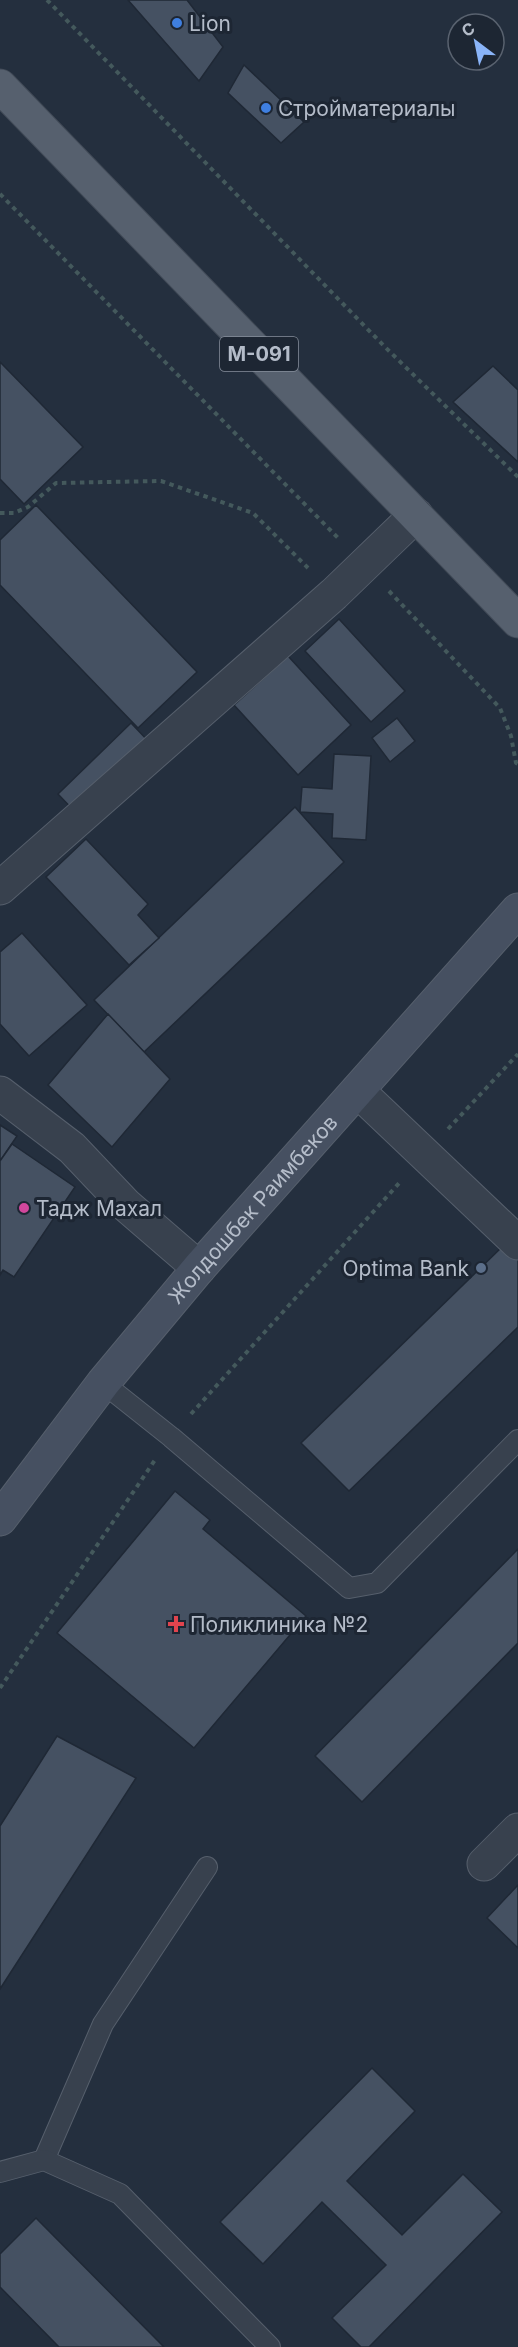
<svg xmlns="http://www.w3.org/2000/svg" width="518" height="2347" viewBox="0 0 518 2347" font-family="Inter,sans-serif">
  <rect width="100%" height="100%" fill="#242f3e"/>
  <g fill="#455162" stroke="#1f2835" stroke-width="1.5">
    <path d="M128,0H187L223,47L199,81Z"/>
    <path d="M244,65L304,122L281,143L228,93Z"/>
    <path d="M0,362L83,447L24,504L0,479Z"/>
    <path d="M493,366L518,390V462L453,402Z"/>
    <path d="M36,505L197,672L138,728L0,585V540Z"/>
    <path d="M339,619L405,691L371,722L305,651Z"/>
    <path d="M288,656L351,725L298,775L234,705Z"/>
    <path d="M397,718L415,741L390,762L372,738Z"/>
    <path d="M131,723L151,744L78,815L58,794Z"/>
    <path d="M334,754L371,756L366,840L332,838L333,814L300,812L302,787L332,789Z"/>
    <path d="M295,807L344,862L144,1052L94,1000Z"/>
    <path d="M86,839L148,904L138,915L159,938L129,965L46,877Z"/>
    <path d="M22,933L87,1005L29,1056L0,1024V952Z"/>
    <path d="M108,1014L170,1079L112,1147L48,1085Z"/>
    <path d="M0,1125L17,1136L0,1161Z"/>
    <path d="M12,1144L75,1187L14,1277L3,1270L0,1275V1161Z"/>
    <path d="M504,1245L518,1259V1327L349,1491L301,1443Z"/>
    <path d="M175,1491L210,1520L203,1529L306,1616L194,1748L57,1633Z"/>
    <path d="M518,1549V1643L362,1802L315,1756Z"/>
    <path d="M57,1736L136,1778L0,1989V1826Z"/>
    <path d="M518,1885V1948L487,1918Z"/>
    <path d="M372,2068L415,2111L347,2181L402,2235L463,2174L502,2212L369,2347H361L332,2318L386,2265L322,2202L263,2264L220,2222Z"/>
    <path d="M36,2218L164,2347H59L0,2287V2254Z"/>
  </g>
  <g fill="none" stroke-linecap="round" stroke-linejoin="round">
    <defs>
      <g id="service">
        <path d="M103,1383L171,1437L349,1588L377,1583L518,1440"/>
        <path d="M44,2160L103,2024L207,1867"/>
        <path d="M0,2172L44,2160L120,2194L270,2347"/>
      </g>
      <g id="minor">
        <path d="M0,888L334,594L416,515"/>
        <path d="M358,1091L518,1243"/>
        <path d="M0,1093L72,1148L126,1205L199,1268"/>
        <path d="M484,1864L518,1830"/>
      </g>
      <g id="secondary">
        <path id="s1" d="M0,1519L103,1383L199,1268L518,910"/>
      </g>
      <path id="primary" d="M0,86L518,621"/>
    </defs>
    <use href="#service" stroke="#565f6c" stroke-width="22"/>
    <use href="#minor" stroke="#565f6c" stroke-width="35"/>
    <use href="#secondary" stroke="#565f6c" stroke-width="35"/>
    <use href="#primary" stroke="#414a57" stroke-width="35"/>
    <g stroke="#44595c" stroke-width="4" stroke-dasharray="4.5 4.5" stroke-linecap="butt">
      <path d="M47,0L385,347L518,477"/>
      <path d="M0,194L340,540"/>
      <path d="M0,513H14L28,507L56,483L161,481L253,513L308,568"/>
      <path d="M389,591L500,708L511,736L516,763L518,764"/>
      <path d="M448,1129L518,1054"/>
      <path d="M191,1414L401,1181"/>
      <path d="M0,1688L155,1460"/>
    </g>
    <use href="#service" stroke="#38414e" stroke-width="20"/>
    <use href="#minor" stroke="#38414e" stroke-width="33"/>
    <use href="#secondary" stroke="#465061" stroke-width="33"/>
    <use href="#primary" stroke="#56606e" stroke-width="33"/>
  </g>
  <g fill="#3f7fe0" stroke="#1d2633" stroke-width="2">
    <circle cx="177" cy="23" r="6"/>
    <circle cx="266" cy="108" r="6"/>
  </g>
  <circle fill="#d1479c" stroke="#1d2633" stroke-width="2" cx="24" cy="1208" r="6"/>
  <circle fill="#5c6f8a" stroke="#1d2633" stroke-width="2" cx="481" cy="1268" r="6"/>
  <path fill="#e0444e" stroke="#1d2633" stroke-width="2" d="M173 1615h6v6h6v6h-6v6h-6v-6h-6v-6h6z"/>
  <g text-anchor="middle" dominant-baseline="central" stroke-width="6" stroke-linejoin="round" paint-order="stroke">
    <rect fill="#1d2633" stroke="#878f9c" stroke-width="1.5" x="220" y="337" width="78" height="34" rx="4.5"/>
    <g font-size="20" font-weight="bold" fill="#b4bcc9">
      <text x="259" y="354">М-091</text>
    </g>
    <g font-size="21" fill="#b4bcc9" stroke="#1d2633" text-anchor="start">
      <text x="189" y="23">Lion</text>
      <text x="278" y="108">Стройматериалы</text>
      <text x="36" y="1208">Тадж Махал</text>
      <text x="469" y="1268" text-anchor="end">Optima Bank</text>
      <text x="190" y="1624">Поликлиника №2</text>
    </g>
    <g font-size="21" fill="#b4bcc9" stroke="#1d2633">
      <text stroke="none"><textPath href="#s1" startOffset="400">Жолдошбек Раимбеков</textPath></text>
    </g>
  </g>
  <g transform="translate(476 42) rotate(328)"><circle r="28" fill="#1d2633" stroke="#59626f" stroke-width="1.5"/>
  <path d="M0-4.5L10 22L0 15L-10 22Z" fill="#8ab4f8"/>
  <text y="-9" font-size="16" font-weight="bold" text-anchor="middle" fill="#b4bcc9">С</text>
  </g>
</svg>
